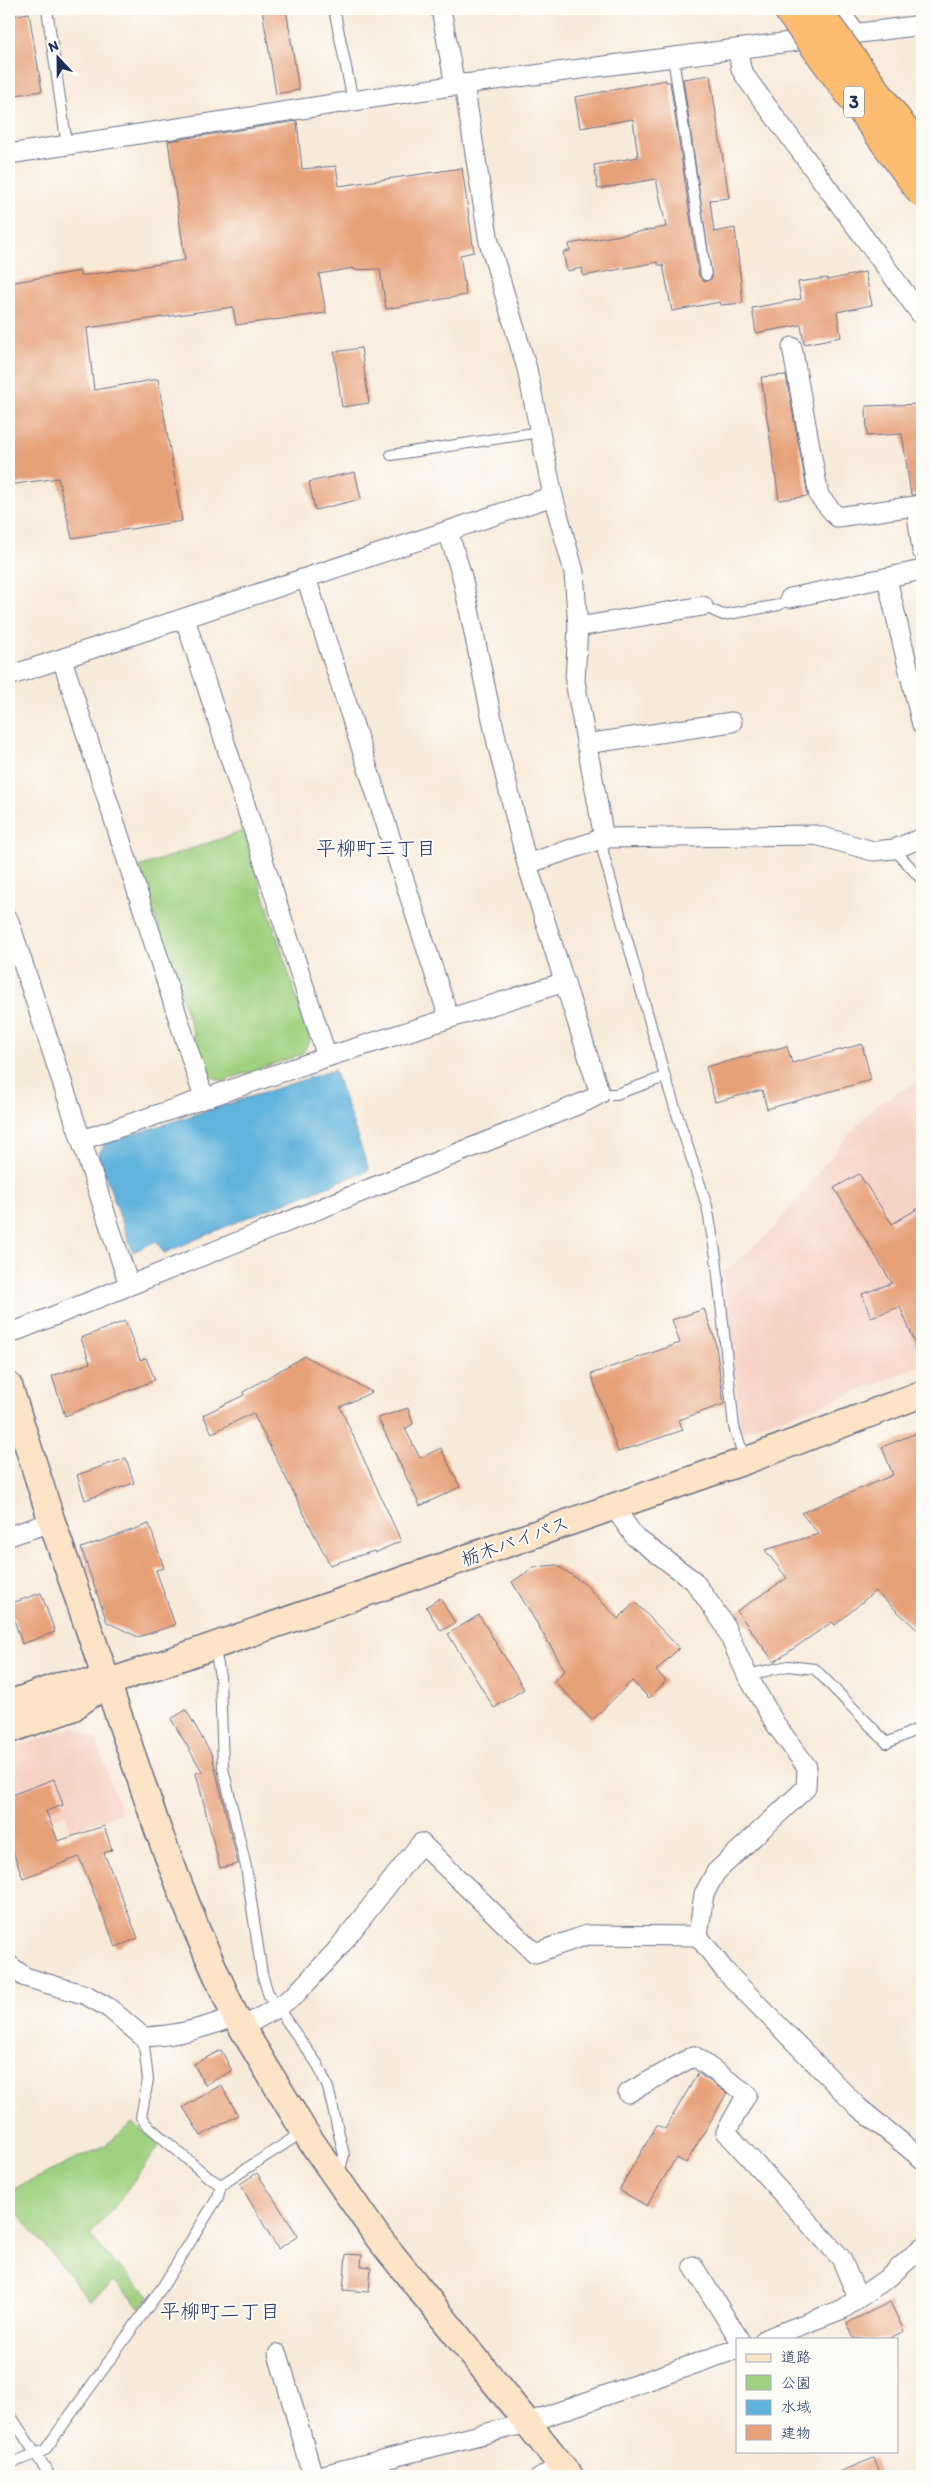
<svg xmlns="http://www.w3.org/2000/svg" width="931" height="2485" viewBox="0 0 931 2485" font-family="Itim,'Klee One',sans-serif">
  <rect width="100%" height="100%" fill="#fdfcf7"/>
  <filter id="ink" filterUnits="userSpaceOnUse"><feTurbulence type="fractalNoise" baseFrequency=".02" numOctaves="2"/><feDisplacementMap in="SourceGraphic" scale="10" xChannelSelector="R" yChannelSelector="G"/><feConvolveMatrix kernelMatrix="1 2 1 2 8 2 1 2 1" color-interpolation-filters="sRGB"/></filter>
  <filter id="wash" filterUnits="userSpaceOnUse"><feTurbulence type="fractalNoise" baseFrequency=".0096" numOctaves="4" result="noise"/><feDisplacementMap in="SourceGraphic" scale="20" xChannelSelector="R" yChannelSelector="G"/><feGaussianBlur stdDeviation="1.12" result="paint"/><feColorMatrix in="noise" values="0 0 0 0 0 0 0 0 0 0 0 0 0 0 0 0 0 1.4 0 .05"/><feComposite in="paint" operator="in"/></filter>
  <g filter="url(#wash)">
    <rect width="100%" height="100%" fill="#f8ead9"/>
    <g fill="#f6d2c4">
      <path d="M922,1079V1365L830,1402L741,1431L722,1274L770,1233L847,1137L875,1106Z"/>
      <path d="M73,1727L96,1738L121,1813L70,1831L65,1814L9,1831V1749Z"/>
    </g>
    <g fill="#a0d181" stroke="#5e8070">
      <path d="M243,831L310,1040L302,1054L223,1081L207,1075L139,867Z"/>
      <path d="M132,2123L160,2144L113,2209L90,2235L113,2262L150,2295L140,2308L114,2281L90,2301L14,2208L9,2191L106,2145Z"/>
    </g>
    <path fill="#60b3dc" stroke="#3e719d" d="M334,1070L369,1170L248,1217L164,1253L156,1241L133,1252L98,1155L106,1143Z"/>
    <g id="blocks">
      <g fill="#e7a179">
        <path d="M262,9H286L299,90L276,94Z"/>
        <path d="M29,13L42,91L9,96V16Z"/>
        <path d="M710,75L729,198L710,200L714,232L735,228L743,303L721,305L720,302L672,311L663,265H658V262L583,276L582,268L567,271L563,252L570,251L569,244L666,227L656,179L598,189L594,165L638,157L633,119L580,128L575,97L666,80V82H670L699,276L704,282L712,278L683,79Z"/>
        <path d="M297,121L302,169L336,166L339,186L462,168L474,252L460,255L466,295L386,309L380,269L355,270L354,268L319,274L326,313L236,325L233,307L87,328L94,390L158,379L182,521L72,538L58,478L9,485V283L80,271V276L185,260L168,141Z"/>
        <path d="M865,272L872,305L837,312L841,337L804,344L801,325L756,333L752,308L801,299L798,282L827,278L828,280Z"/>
        <path d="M361,348L369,403L342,407L334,352Z"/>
        <path d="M786,375L808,496L779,500L761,377Z"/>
        <path d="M922,404V494L911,495L902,434L867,436L866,406Z"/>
        <path d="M355,472L361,499L315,510L309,482Z"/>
        <path d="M862,1044L871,1080L767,1109L762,1090L715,1102L706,1067L787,1046L792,1063Z"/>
        <path d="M859,1174L892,1224L922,1206V1359L900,1307L871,1317L862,1294L892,1283L834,1188Z"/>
        <path d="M704,1309L715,1339L724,1404L679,1420L683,1430L618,1452L591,1374L680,1343L672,1320Z"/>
        <path d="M125,1321L140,1360L146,1358L155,1380L65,1416L52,1376L90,1363L81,1338Z"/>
        <path d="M305,1356L372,1392L340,1407L401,1541L375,1553L374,1551L330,1565L253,1413L212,1433L203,1415L244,1395L243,1392Z"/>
        <path d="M408,1408L413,1424L405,1429L420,1458L441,1448L460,1487L420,1506L378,1418Z"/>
        <path d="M922,1431V1634L875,1591L835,1625L832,1622L774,1662L737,1611L787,1578L765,1550L819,1534L801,1513L893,1475L882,1447Z"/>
        <path d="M126,1458L134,1483L85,1500L77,1475Z"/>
        <path d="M149,1524L164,1568L156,1570L175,1625L138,1637L107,1622L81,1548Z"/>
        <path d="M557,1565L586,1585L618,1619L635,1602L679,1648L656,1671L666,1681L649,1698L632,1681L592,1720L554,1681L565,1670L512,1582L534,1567Z"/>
        <path d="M41,1593L55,1632L22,1644L9,1604Z"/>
        <path d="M440,1598L455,1623L441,1631L426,1607Z"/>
        <path d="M479,1615L524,1689L494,1708L448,1634Z"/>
        <path d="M186,1710L212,1755L238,1864L220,1868L196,1773L202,1771L171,1719Z"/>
        <path d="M54,1779L63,1805L46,1811L58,1841L104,1826L112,1850L104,1853L138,1938L116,1947L79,1857L23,1878L9,1842V1796Z"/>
        <path d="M221,2050L232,2071L205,2085L194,2064Z"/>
        <path d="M698,2073L727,2093L686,2163L676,2158L647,2206L619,2190L657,2125L665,2129Z"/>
        <path d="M221,2085L238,2115L201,2136L183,2107Z"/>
        <path d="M257,2173L298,2236L278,2249L240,2184Z"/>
        <path d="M346,2254L362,2255L361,2266L371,2267L369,2292L343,2290Z"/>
        <path d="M890,2302L904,2331L888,2339H854L847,2323Z"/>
        <path d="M874,2458L881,2476H831V2475Z"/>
      </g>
    </g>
  </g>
  <g filter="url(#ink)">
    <use href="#blocks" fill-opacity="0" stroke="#687089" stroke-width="1"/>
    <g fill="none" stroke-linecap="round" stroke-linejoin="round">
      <defs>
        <g id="lane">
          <path d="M47,9L67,146"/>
          <path d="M334,9L353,101"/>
          <path d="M673,57L706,275"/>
          <path d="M391,455L540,432"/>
          <path d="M703,606L723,615L779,605L790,598"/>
          <path d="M604,838L603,852L665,1077L707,1206L716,1257L734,1427L745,1460"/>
          <path d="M894,849L922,880"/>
          <path d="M600,1094H616L665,1077"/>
          <path d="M212,1647L217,1660L220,1676L223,1768L246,1867L262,1974L269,1996L318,2065L328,2088L344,2155L338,2176"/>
          <path d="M747,1675L788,1666L815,1669L887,1743L922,1727"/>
          <path d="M143,2037L148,2080L141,2117L146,2124L208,2177L221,2185"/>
          <path d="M9,2413L50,2476"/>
          <path d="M9,2464L45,2450L163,2286L218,2197L221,2185L303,2132"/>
          <path d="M535,2476L557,2462"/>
        </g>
        <g id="street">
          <path d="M441,9L455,86"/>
          <path d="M838,9L856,34"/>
          <path d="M738,49L741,69L747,79L922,316"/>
          <path d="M464,84L489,242L527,369L553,496"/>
          <path d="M9,154L464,84L922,25"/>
          <path d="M792,347L819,496L837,517L922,505"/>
          <path d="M916,506L922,551"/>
          <path d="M306,578L449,1018"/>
          <path d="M887,579L922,725"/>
          <path d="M790,598L922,570"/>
          <path d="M185,619L327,1057"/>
          <path d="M578,627L703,606"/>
          <path d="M62,659L204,1098"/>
          <path d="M9,676L553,496L574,572L578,627L575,681L604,838"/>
          <path d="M586,744L732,722"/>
          <path d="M527,864L604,838L816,835L873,851L894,849L922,838"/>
          <path d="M9,921L129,1285"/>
          <path d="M82,1140L327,1057L565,982"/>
          <path d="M9,1334L587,1101L600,1094L527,864L497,743L462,576L448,531"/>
          <path d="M613,1506L635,1537L694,1581L724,1624L747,1675L776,1725L807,1767L806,1788L716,1872L704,1894L698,1936L725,1971L858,2107L922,2159"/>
          <path d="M9,1536L52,1522"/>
          <path d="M9,1965L25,1977L86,1995L109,2008L143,2037C174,2036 206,2028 235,2016"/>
          <path d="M241,2028L278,2007L295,1995L336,1951L421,1843L535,1953L587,1935L698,1936"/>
          <path d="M628,2093L694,2056L747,2094L726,2132L841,2258L858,2298"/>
          <path d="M693,2266L739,2339"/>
          <path d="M765,2339L843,2309L889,2277L922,2247"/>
          <path d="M278,2354L313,2476"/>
          <path d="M319,2476L527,2423L737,2349"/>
        </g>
        <g id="secondary">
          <path d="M9,1386L52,1522L158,1830L197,1931L235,2016L304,2131L377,2236L570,2476"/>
          <path d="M9,1704L64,1684L107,1683"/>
          <path d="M9,1730L72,1708L107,1683L745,1461L922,1394"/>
        </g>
      </defs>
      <use href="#lane" stroke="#687089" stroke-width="12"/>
      <use href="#street" stroke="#687089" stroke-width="21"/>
      <use href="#secondary" stroke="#687089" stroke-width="29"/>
      <use href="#lane" stroke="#fff" stroke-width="10"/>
      <use href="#street" stroke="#fff" stroke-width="19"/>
      <use href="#secondary" stroke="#fee4c6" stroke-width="26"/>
      <defs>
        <g id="primary-bridge">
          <path d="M787,9L922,194"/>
          <path d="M816,9L922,153"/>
        </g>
      </defs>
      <use href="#primary-bridge" stroke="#687089" stroke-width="30" stroke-linecap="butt"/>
      <use href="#primary-bridge" stroke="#fdbc70" stroke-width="28"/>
    </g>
  </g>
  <g text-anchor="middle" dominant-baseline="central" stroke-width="4" stroke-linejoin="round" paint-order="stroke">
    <rect fill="#fdfcf7" stroke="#5f6c8c" stroke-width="1" x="844" y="86.5" width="20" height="31" rx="4"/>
    <g font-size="18" font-weight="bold" fill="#1b2f5e">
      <text x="854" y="102">3</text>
    </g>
    <g font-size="19" fill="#1b2f5e" stroke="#fdfcf7">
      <text transform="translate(515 1541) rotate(-20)">栃木バイパス</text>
    </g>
    <g font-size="20" fill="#1b2f5e" stroke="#fdfcf7">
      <text x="376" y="848">平柳町三丁目</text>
      <text x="220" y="2311">平柳町二丁目</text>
    </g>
  </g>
  <rect width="931" height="2485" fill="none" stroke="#fdfcf7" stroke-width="30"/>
  <rect x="736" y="2338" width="162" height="115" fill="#fdfcf7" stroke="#a3aaba"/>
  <rect x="746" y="2354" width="25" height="8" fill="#fee4c6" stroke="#a3aaba"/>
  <text x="781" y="2362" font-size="15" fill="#1b2f5e">道路</text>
  <rect x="746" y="2375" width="25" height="15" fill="#a0d181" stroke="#a3aaba"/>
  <text x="781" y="2388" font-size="15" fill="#1b2f5e">公園</text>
  <rect x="746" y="2400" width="25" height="15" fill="#60b3dc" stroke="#a3aaba"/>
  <text x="781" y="2412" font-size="15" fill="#1b2f5e">水域</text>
  <rect x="746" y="2425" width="25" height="15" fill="#e7a179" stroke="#a3aaba"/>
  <text x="781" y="2438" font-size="15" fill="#1b2f5e">建物</text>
  <g transform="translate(58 58) rotate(338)" stroke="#fdfcf7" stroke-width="4" paint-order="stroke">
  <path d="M0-4L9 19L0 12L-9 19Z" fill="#1b2f5e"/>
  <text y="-8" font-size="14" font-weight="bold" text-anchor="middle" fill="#1b2f5e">N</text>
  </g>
</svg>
